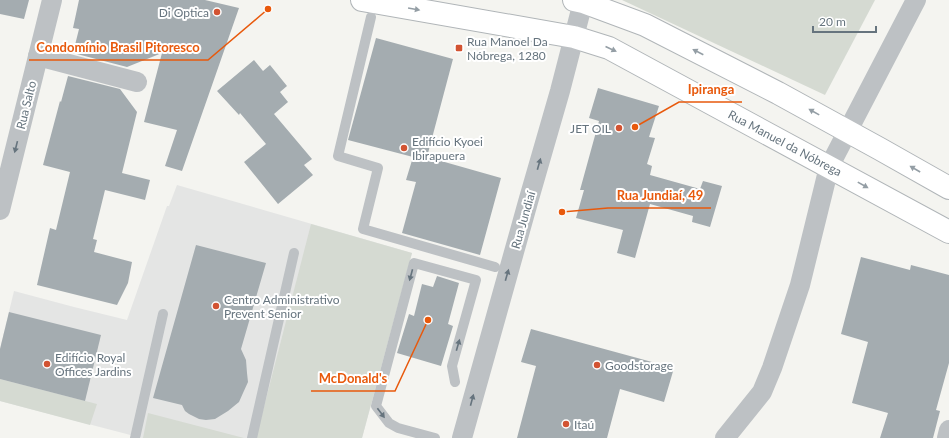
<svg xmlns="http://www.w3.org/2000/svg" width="949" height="438" viewBox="0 0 949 438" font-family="Lato,sans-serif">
  <rect width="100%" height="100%" fill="#f4f4f0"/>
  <path fill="#e4e5e4" d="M177,185L412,253L362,438H142L0,401V349L14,291L74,307L127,320L167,206H169Z"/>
  <g fill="#d5dad2">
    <path d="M622,0H875L825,95Z"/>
    <path d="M311,224L412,253L362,438H256Z"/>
    <path d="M0,379L97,404L90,425L0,401Z"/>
    <path d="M148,413L244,438H143Z"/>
  </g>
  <g fill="#a4acb0">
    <path d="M0,0H29L24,19L0,14Z"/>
    <path d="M79,0H205L239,8L182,171L165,166L177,130L144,122L162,53L127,67L73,53L79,29L73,28Z"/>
    <path d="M376,38L453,59L427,157L501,178L480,255L402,233L416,182L406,180L413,157L348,140Z"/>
    <path d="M254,60L263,71L270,65L287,86L280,92L288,102L274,114L312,159L304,165L313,175L278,204L244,162L266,144L240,113L239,115L217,91Z"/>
    <path d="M68,76L120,89L137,112L122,173L150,180L145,200L105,190L93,239L97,240L94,252L132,262L128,283L117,305L37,285L50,228L56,230L70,172L43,165L60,101L61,102Z"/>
    <path d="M598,88L659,106L649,137L655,138L647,164L652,166L650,175L700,189L703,181L722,186L710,227L692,222L693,216L650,204L635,258L617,253L623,230L576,218L584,190H580L599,121L589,118Z"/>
    <path d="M196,245L266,263L241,349L246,360L247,373L248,382L243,393L239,402L228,411L215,419L206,420L199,419L189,414L185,411L182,405L153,398Z"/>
    <path d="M861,257L910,270L911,265L949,275V363L936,410L940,411L933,438H880L888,413L852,403L868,342L841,334Z"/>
    <path d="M437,276L459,283L448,324L453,326L441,366L397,353L409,314L414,316L422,284L433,287Z"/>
    <path d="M9,312L101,335L85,401L0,379V349Z"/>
    <path d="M531,329L674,368L664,402L620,389L607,438H517L536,366L521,362Z"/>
  </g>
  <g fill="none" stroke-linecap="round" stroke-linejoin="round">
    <defs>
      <g id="secondary">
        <path d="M362,0L574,37L609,48L949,232"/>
        <path d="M574,0L583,2L645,25L778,93L880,149L949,188"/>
      </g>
    </defs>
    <use href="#secondary" stroke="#b0b5b8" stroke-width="24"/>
    <g stroke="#bdc1c4" stroke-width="10">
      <path d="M371,17L338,156L378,168L363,229L495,267"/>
      <path d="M135,438L163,314"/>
      <path d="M252,438L294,253"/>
      <path d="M435,438L398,428L389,423L376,406L414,263L476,280L452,366L455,382"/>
    </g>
    <g stroke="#bdc1c4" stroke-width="20">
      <path d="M38,56L137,82"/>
      <path d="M0,210L52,0"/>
      <path d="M462,438L528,202L560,91L583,2"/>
      <path d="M725,438L762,392L772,368L800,285L829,167L916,0"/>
      <path d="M947,438L949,430"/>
    </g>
    <use href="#secondary" stroke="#fff" stroke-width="22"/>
  </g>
  <defs><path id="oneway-solid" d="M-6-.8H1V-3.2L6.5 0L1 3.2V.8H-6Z"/></defs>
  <g fill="#949ea5">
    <use href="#oneway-solid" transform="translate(414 9) rotate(10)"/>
    <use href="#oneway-solid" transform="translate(611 49) rotate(24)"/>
    <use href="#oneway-solid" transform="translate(698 52) rotate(-153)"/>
    <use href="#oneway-solid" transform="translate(814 112) rotate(-151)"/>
    <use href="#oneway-solid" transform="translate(915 169) rotate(-150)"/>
    <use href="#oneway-solid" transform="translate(863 185) rotate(29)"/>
  </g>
  <g fill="#66747e">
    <use href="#oneway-solid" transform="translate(16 147) rotate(104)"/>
    <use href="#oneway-solid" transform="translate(539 164) rotate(-74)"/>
    <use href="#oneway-solid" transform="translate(411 275) rotate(105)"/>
    <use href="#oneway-solid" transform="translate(507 275) rotate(-74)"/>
    <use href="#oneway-solid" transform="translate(458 345) rotate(-74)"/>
    <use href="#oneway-solid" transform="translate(472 400) rotate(-75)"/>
    <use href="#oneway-solid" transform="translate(381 413) rotate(53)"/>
  </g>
  <g fill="#d25332" stroke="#fff" stroke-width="1.5">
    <circle cx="217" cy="12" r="4"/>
    <rect x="455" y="44" width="8" height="8" rx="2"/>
    <circle cx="619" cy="128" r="4"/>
    <circle cx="404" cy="148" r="4"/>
    <circle cx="216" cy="306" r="4"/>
    <circle cx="47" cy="364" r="4"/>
    <circle cx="597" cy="365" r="4"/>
    <circle cx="566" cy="424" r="4"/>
  </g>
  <g text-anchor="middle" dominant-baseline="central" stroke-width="4" stroke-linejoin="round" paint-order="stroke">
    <g font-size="12" fill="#66747e" stroke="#fff" text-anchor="start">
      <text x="209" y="12" text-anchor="end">Di Optica</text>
      <text x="467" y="41">Rua Manoel Da<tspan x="467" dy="14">Nóbrega, 1280</tspan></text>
      <text x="611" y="128" text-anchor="end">JET OIL</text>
      <text x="412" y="141">Edifício Kyoei<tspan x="412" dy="14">Ibirapuera</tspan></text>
      <text x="224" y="299">Centro Administrativo<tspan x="224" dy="14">Prevent Senior</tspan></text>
      <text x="55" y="357">Edifício Royal<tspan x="55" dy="14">Offices Jardins</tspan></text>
      <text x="605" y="365">Goodstorage</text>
      <text x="574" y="424">Itaú</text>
    </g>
    <g font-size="12" fill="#66747e" stroke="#fff">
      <text transform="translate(26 105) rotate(-76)">Rua Salto</text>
      <text transform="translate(785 143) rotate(28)">Rua Manuel da Nóbrega</text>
      <text transform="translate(523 220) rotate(-74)">Rua Jundiaí</text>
    </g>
  </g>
  <path fill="none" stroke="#e8590c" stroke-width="1.5" d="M268 9L208 60H29M635 127L679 102H742M562 212L608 208H711M428 320L395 391H311"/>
  <g fill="#e8590c" stroke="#fff" stroke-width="1.5">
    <circle cx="268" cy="9" r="4"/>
    <circle cx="635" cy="127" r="4"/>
    <circle cx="562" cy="212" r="4"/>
    <circle cx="428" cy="320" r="4"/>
  </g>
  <g font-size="13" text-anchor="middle" font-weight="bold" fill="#e8590c" stroke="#fff" stroke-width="4" stroke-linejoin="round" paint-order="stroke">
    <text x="118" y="52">Condomínio Brasil Pitoresco</text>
    <text x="711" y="94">Ipiranga</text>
    <text x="660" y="200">Rua Jundiaí, 49</text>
    <text x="353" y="383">McDonald's</text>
  </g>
  <path d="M813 26v6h63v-6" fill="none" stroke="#66747e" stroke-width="2"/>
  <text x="819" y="26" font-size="12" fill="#66747e" stroke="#ffffff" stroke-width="3" paint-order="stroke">20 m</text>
</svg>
